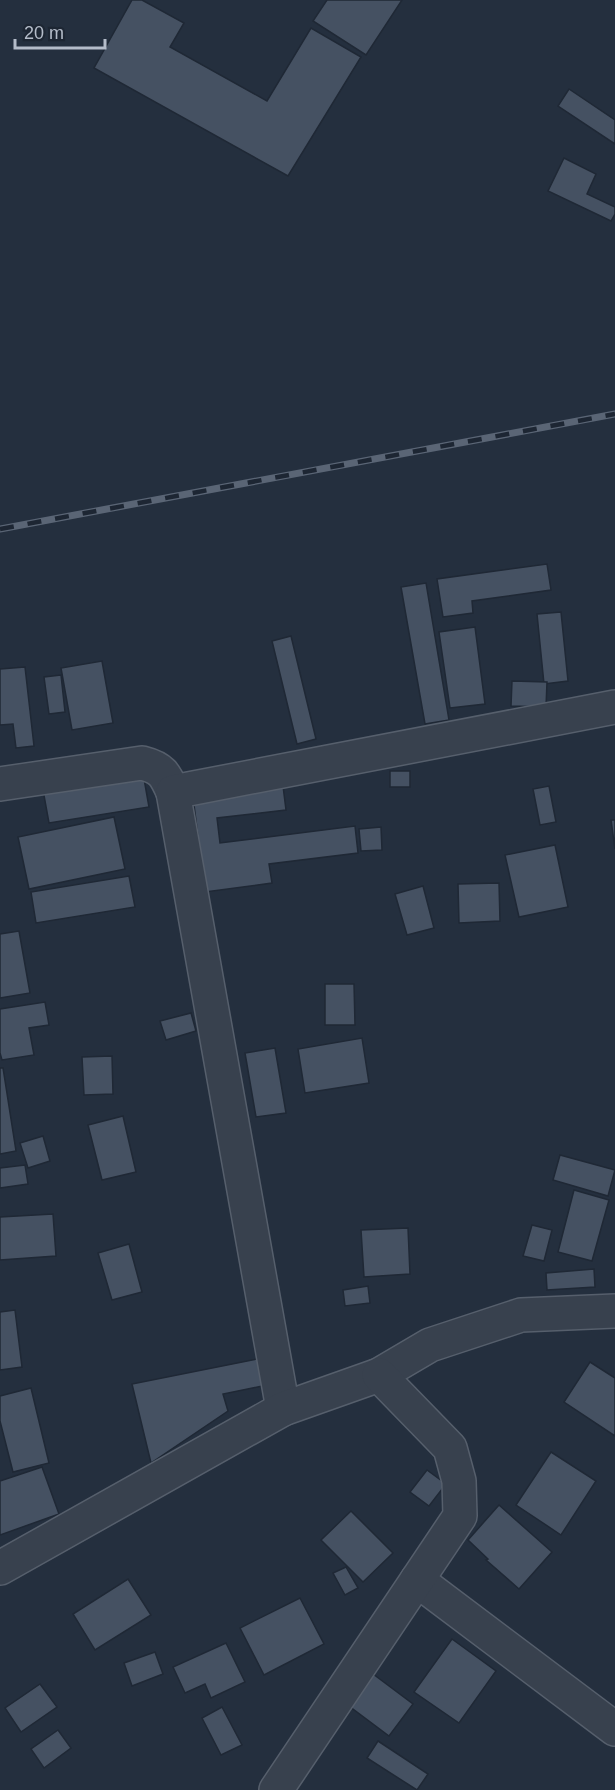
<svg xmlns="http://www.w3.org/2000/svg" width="615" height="1790" viewBox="0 0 615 1790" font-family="Helvetica,sans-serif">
  <rect width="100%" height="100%" fill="#242f3e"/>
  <g fill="#455162" stroke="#1f2835" stroke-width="1.5">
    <path d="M132,0H142L184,23L170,47L267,101L311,28L361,57L288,176L94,68Z"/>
    <path d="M327,0H402L366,55L313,21Z"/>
    <path d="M569,89L615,120V144L558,106Z"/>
    <path d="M564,158L596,174L587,194L615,207V214L611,221L548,191Z"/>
    <path d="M547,564L551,590L472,601L473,613L443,617L437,579Z"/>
    <path d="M426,583L449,720L425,724L401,587Z"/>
    <path d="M561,612L568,681L544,684L537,614Z"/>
    <path d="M475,627L485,704L450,708L439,632Z"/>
    <path d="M291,636L316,739L297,744L272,641Z"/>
    <path d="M102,661L113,723L72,730L61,668Z"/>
    <path d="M25,667L34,746L16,748L13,724L0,725V669Z"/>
    <path d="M61,675L65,712L49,714L44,677Z"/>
    <path d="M512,681L547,682L546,707L511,706Z"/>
    <rect x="390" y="771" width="20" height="16"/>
    <path d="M143,773L149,807L49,823L43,790Z"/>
    <path d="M283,786L286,810L217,818L220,843L355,826L358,853L269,864L272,883L205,892L193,797Z"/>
    <path d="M549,786L556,822L540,825L533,789Z"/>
    <path d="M114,817L125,869L29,889L18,837Z"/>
    <path d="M611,820H615V849Z"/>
    <path d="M381,827L382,850L361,851L359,829Z"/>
    <path d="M555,845L568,907L519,917L505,855Z"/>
    <path d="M129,876L135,907L36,923L31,892Z"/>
    <path d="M499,883L500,921L459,923L458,884Z"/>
    <path d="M423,886L434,928L407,935L395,894Z"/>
    <path d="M19,931L30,993L0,998V934Z"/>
    <path d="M325,984H354L355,1025H325Z"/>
    <path d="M45,1002L49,1025L29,1028L34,1055L2,1060L0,1053V1009Z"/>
    <path d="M191,1013L196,1031L166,1040L160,1021Z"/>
    <path d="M362,1038L369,1083L305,1093L298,1049Z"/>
    <path d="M275,1048L286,1113L256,1117L245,1053Z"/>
    <path d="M112,1056L113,1094L84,1095L82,1057Z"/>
    <path d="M0,1068H3L16,1151L0,1154Z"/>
    <path d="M123,1116L136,1172L102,1180L88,1125Z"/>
    <path d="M43,1136L50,1161L28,1168L20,1143Z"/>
    <path d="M560,1155L615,1170L608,1196L553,1180Z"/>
    <path d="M25,1165L28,1184L0,1188V1168Z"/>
    <path d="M574,1190L609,1200L592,1261L558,1252Z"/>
    <path d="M53,1214L56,1256L0,1260V1217Z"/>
    <path d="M532,1225L552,1230L544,1261L523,1256Z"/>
    <path d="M408,1228L410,1274L364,1277L361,1230Z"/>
    <path d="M129,1244L142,1292L112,1300L98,1253Z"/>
    <path d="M594,1269L595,1287L547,1290L546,1273Z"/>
    <path d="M368,1286L370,1303L345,1306L343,1290Z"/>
    <path d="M15,1310L22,1367L0,1370V1312Z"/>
    <path d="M267,1357L272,1384L223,1394L228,1411L151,1463L132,1384Z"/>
    <path d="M590,1362L615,1378V1436L564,1402Z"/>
    <path d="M31,1388L49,1463L13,1472L0,1421V1396Z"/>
    <path d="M551,1452L596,1481L561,1535L516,1505Z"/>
    <path d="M42,1467L59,1514L0,1535V1481Z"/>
    <path d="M427,1470L446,1484L429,1506L410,1492Z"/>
    <path d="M499,1505L552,1552L519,1589L486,1560L488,1559L468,1540Z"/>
    <path d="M351,1511L393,1553L363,1582L321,1540Z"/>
    <path d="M346,1567L358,1588L345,1595L333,1573Z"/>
    <path d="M128,1579L151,1615L95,1650L73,1614Z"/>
    <path d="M300,1598L324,1644L264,1675L240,1628Z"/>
    <path d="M452,1639L496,1671L459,1723L414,1692Z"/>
    <path d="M226,1643L245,1682L211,1698L205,1684L185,1693L173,1667Z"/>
    <path d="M155,1652L163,1674L132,1686L124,1663Z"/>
    <path d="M373,1674L413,1704L389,1736L349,1706Z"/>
    <path d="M40,1684L57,1707L21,1732L5,1708Z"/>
    <path d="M222,1707L242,1745L221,1755L202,1718Z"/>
    <path d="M58,1730L71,1748L44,1768L31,1749Z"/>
    <path d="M378,1741L428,1774L417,1790L367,1758Z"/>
  </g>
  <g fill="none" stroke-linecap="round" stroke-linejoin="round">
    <defs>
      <g id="street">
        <path d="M0,784L142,763C162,768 165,774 173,792"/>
        <path d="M283,1409L173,792L615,707"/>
        <path d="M0,1568L283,1409L379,1375L430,1345L521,1315L615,1311"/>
        <path d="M417,1580L615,1729"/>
        <path d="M276,1790L460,1516L459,1481L450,1448L379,1375"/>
      </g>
    </defs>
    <use href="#street" stroke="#565f6c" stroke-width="36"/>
    <use href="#street" stroke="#38414e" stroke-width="33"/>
    <defs>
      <path id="rail" d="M0,529L615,414"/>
    </defs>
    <use href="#rail" stroke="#5a6575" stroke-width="7"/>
    <use href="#rail" stroke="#1d2633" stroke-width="4.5" stroke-dasharray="14" stroke-linecap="butt"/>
  </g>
  <path d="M15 39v9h90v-9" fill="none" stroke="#b4bcc9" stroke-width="3"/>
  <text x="24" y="39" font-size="18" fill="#b4bcc9" stroke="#1d2633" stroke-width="4.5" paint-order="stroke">20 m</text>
</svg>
